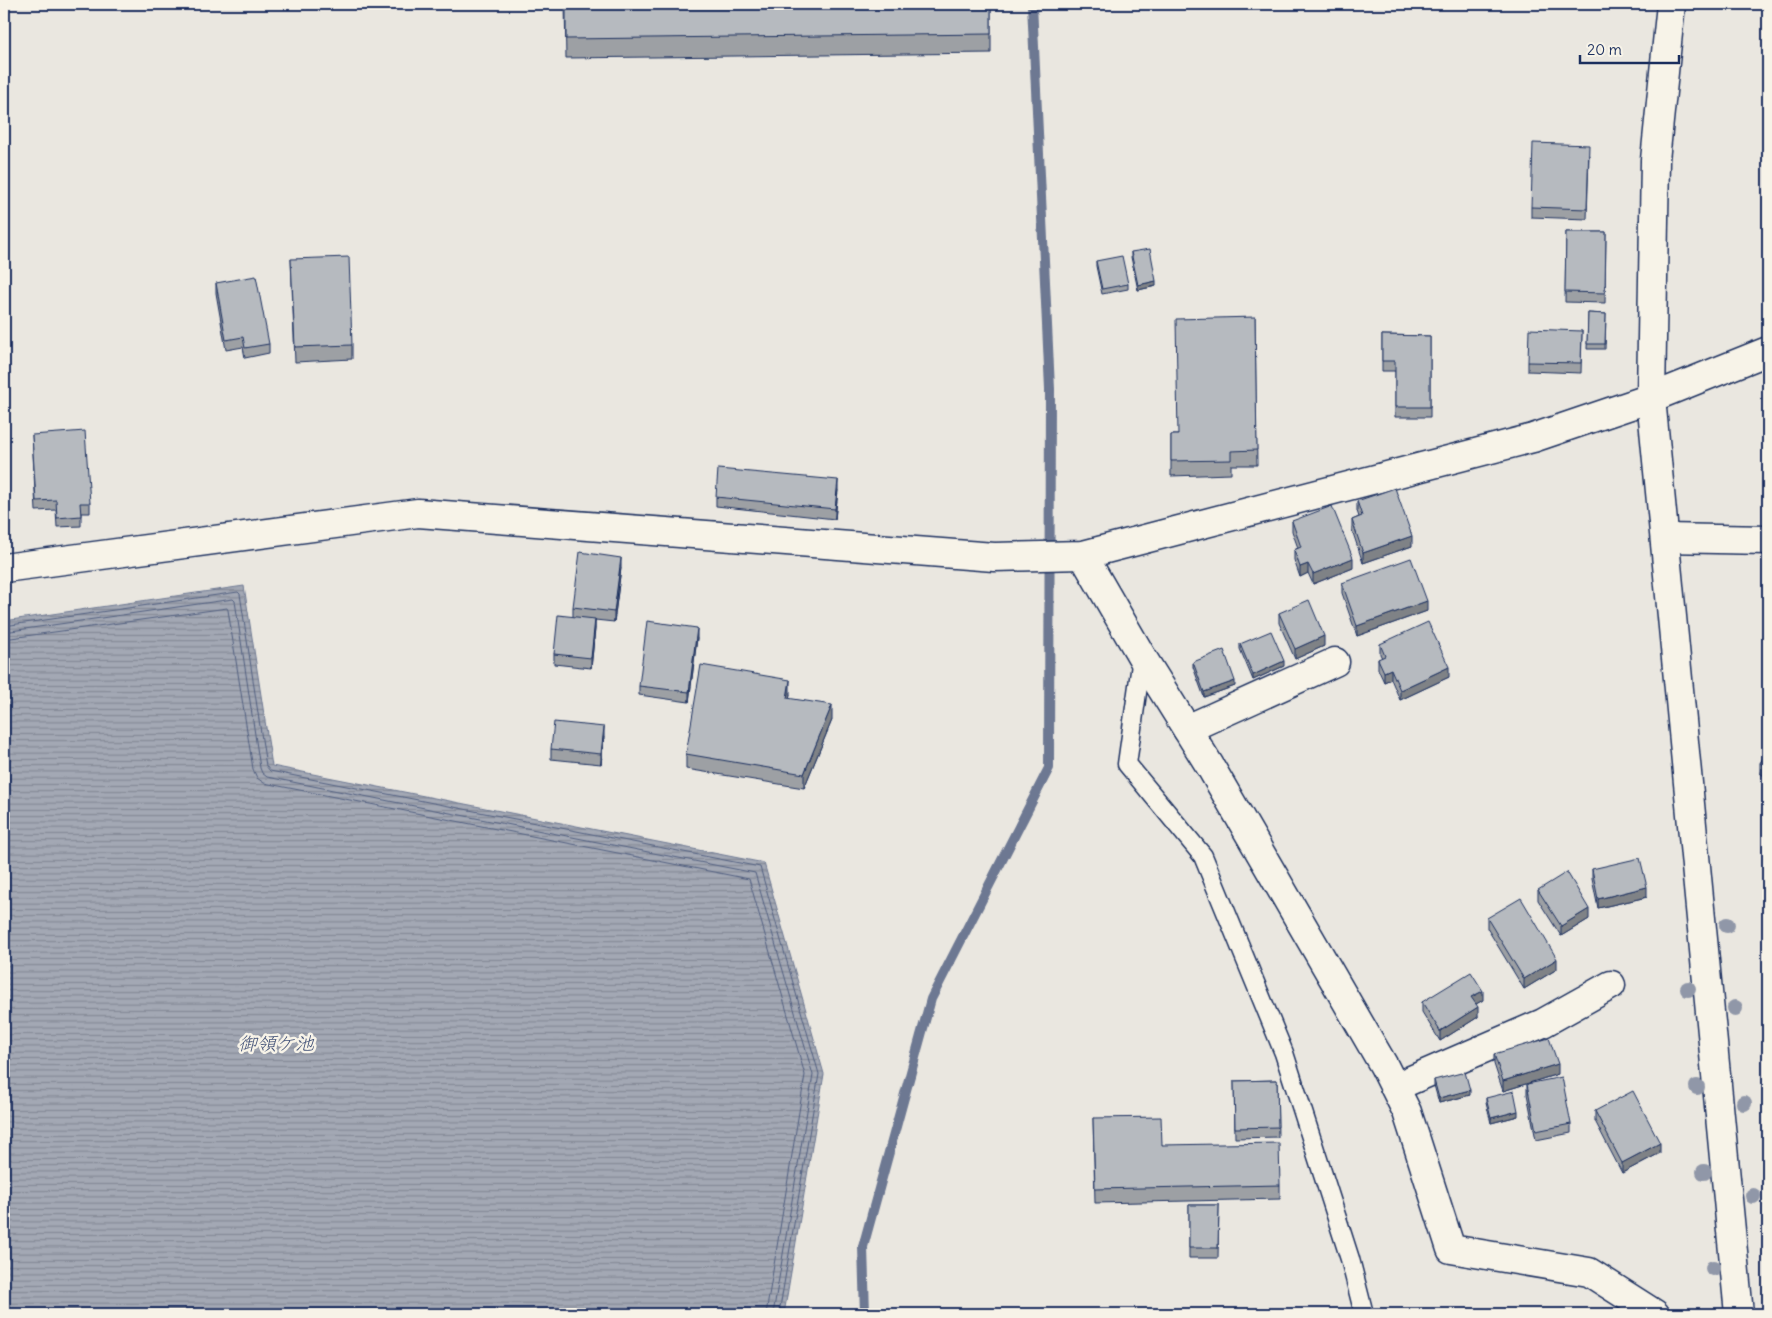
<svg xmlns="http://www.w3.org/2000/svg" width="1772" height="1318" viewBox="0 0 1772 1318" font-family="Delius,'Klee One',sans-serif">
  <defs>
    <pattern id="water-rules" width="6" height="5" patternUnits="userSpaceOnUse" patternTransform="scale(1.25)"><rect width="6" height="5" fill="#a3a8b4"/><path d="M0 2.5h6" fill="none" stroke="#848996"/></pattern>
  </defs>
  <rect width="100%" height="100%" fill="#eae7e0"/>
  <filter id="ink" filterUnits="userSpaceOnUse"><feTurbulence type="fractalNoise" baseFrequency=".02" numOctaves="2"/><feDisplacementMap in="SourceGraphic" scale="10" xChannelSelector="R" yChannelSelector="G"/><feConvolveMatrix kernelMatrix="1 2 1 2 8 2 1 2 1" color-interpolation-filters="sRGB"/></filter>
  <g filter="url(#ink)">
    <path fill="url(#water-rules)" stroke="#6d7892" d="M244,586L272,766L764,863L824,1074L784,1314H4V621Z"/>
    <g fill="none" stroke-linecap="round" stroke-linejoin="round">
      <g stroke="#515f80" stroke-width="1">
        <path d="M4,626L238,592L240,594L266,766L270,771L760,867L819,1074L779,1314"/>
        <path d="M4,632L233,599L235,601L260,768L262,773L267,777L755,873L813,1075L773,1314"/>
        <path d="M4,639L227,608L228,610L253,769L257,778L264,783L749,879L805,1075L766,1314"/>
      </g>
      <path stroke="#6d7892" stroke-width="10" d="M865,1314L863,1247L931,999L1049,768L1050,389L1032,4"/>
      <defs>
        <path id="lane" d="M1142,657L1127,764L1203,856L1284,1053L1350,1259L1364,1314"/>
        <g id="street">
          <path d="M1665,538L1768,540"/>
          <path d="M1083,555L1142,657L1210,766L1384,1066L1407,1112L1451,1249L1589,1272L1655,1314"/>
          <path d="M4,568L418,513L994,557L1083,555L1533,438L1651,398L1768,351"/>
          <path d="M1187,729L1335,662"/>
          <path d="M1395,1087L1543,1023L1611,985"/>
        </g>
        <path id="secondary" d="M1671,4L1655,160L1651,398L1739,1314"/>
      </defs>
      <use href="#lane" stroke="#1b2f5e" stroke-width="21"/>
      <use href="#street" stroke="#1b2f5e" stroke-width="31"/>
      <use href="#secondary" stroke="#1b2f5e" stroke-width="31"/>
      <use href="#lane" stroke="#f7f3e8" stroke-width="18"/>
      <use href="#street" stroke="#f7f3e8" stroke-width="28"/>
      <use href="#secondary" stroke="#f7f3e8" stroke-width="28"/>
    </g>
    <g fill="#9097a8">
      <circle cx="1727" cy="925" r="8"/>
      <circle cx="1688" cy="989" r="8"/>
      <circle cx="1735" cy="1008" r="8"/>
      <circle cx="1697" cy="1087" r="8"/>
      <circle cx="1744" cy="1103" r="8"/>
      <circle cx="1704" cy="1172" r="8"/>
      <circle cx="1753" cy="1196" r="8"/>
      <circle cx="1713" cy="1268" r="8"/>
    </g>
    <g fill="#9da0a4" stroke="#1b2f5e">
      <path d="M565,4H991V53L566,58Z"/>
      <path d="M1589,155L1587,219L1531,217V207Z"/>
      <path d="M1566,232H1606L1605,303L1565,302Z"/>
      <path d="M1131,252L1156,286L1138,290L1131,257Z"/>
      <path d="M291,259L352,345V359L295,362Z"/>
      <path d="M1096,261L1128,284V289L1102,294L1096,266Z"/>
      <path d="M216,283L269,344V353L245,358L243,347L226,350L216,293Z"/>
      <path d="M1588,313L1606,314L1605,349H1587Z"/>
      <path d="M1255,317L1257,465H1231V474L1171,476V435H1178Z"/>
      <path d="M1582,331L1581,373L1528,371V362Z"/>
      <path d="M1382,335L1430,336V417H1395V371H1382Z"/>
      <path d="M32,435L90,503V513H81V526L57,527L56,510L36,511Z"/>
      <path d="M838,490L835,519L716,506V497Z"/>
      <path d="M1357,501L1412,546L1363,563L1352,530V520L1359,517L1357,511Z"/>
      <path d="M1292,521L1353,568L1313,584L1308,573L1300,577L1294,560V550L1298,548L1292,531Z"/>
      <path d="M621,568L614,622L595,620V629L591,668L554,664V654L573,617V607Z"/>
      <path d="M1342,583L1427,611L1357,636L1342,593Z"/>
      <path d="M1279,613L1324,646L1295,659L1279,623Z"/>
      <path d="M697,638L689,702L639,695V686Z"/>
      <path d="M1240,644L1284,666L1253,680L1240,649Z"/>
      <path d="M1380,644L1449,677L1400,700L1391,679L1384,682L1378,669V659L1382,658L1380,654Z"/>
      <path d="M1193,662L1235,686L1204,697L1193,667Z"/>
      <path d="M790,694L789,698L832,720L804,788L686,769V754Z"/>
      <path d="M604,737L601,764L551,759V749Z"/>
      <path d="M1768,751V779L1760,773V763Z"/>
      <path d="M1592,869L1647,897L1598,908L1592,879Z"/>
      <path d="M1538,890L1589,919L1561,936L1538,900Z"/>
      <path d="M1768,910V925L1764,921V916Z"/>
      <path d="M1487,918L1557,969L1524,989L1487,928Z"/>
      <path d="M1483,1000L1476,1004L1478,1017L1440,1041L1422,1012V1002Z"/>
      <path d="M1494,1054L1558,1074L1503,1091L1494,1064Z"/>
      <path d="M1277,1080L1278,1137L1235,1138L1234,1081Z"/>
      <path d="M1434,1080L1470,1095L1439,1103L1434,1085Z"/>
      <path d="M1527,1084L1571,1124V1133L1536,1140L1527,1094Z"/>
      <path d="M1486,1098L1518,1116L1491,1123L1486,1103Z"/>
      <path d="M1595,1111L1660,1153L1622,1173L1595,1121Z"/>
      <path d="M1093,1118L1162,1145L1280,1185V1199L1095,1203Z"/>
      <path d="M1189,1205H1219L1218,1258H1189Z"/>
    </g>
    <g fill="#7f8286" stroke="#1b2f5e">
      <path d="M1156,281V286L1138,290V285Z"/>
      <path d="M838,480V490L835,519V509Z"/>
      <path d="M1412,536V546L1363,563V553Z"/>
      <path d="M621,558V568L614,622V612Z"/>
      <path d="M1353,558V568L1313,584V574Z"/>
      <path d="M1308,564V573L1300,577V567Z"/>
      <path d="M1427,601V611L1357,636V626Z"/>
      <path d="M595,619V629L591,668V658Z"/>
      <path d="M697,628V638L689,702V692Z"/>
      <path d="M1324,636V646L1295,659V649Z"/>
      <path d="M1284,661V666L1253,680V675Z"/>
      <path d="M1449,667V677L1400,700V690Z"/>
      <path d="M1391,669V679L1384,682V672Z"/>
      <path d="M790,680V694L787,712V698Z"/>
      <path d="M1235,681V686L1204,697V692Z"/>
      <path d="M832,705V720L804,788V774Z"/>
      <path d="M604,727V737L601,764V754Z"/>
      <path d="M1647,887V897L1598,908V899Z"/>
      <path d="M1589,909V919L1561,936V926Z"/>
      <path d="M1557,959V969L1524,989V979Z"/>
      <path d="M1483,991V1000L1471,1007V997Z"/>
      <path d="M1478,1007V1017L1440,1041V1031Z"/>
      <path d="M1558,1064V1074L1503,1091V1081Z"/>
      <path d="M1470,1090V1095L1439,1103V1098Z"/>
      <path d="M1518,1111V1116L1491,1123V1118Z"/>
      <path d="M1660,1143V1153L1622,1173V1163Z"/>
    </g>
    <g fill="#b6babf" stroke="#1b2f5e">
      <path d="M566,4H991V34L566,39Z"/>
      <path d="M1533,143L1589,145L1587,209L1531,207Z"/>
      <path d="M1566,232H1606L1605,293L1565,292Z"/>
      <path d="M1150,249L1156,281L1138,285L1131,252Z"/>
      <path d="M1122,256L1128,284L1102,289L1096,261Z"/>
      <path d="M349,257L352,345L295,347L291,259Z"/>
      <path d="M256,276L269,344L245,348L243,337L226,340L216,283Z"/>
      <path d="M1588,313L1606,314L1605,344H1587Z"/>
      <path d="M1255,317L1257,450L1231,451V460L1171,461V435H1178L1176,319Z"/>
      <path d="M1529,329L1582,331L1581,363L1528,362Z"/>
      <path d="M1382,335L1430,336V407H1395V361H1382Z"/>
      <path d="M85,431L90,503H80L81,516L57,518L56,500L36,501L32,435Z"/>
      <path d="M718,469L838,480L835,509L716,497Z"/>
      <path d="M1395,488L1412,536L1363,553L1352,520L1362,516L1357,501Z"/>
      <path d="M1332,506L1353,558L1313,574L1308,564L1300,567L1294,550L1301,547L1292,521Z"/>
      <path d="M580,552L621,558L614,612L573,607Z"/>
      <path d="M1411,558L1427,601L1357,626L1342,583Z"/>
      <path d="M1309,600L1324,636L1295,649L1279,613Z"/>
      <path d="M558,615L595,619L591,658L554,654Z"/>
      <path d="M647,621L697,628L689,692L639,686Z"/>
      <path d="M1428,622L1449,667L1400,690L1391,669L1384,672L1378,659L1385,656L1380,644Z"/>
      <path d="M1271,631L1284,661L1253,675L1240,644Z"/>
      <path d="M1224,650L1235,681L1204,692L1193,662Z"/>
      <path d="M701,665L790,680L787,698L832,705L804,774L686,754Z"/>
      <path d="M554,722L604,727L601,754L551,749Z"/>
      <path d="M1768,751V769L1760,763Z"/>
      <path d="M1640,858L1647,887L1598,899L1592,869Z"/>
      <path d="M1567,872L1589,909L1561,926L1538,890Z"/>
      <path d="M1521,898L1557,959L1524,979L1487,918Z"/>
      <path d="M1768,910V920L1764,916Z"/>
      <path d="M1471,972L1483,991L1471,997L1478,1007L1440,1031L1422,1002Z"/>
      <path d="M1549,1038L1558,1064L1503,1081L1494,1054Z"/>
      <path d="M1465,1072L1470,1090L1439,1098L1434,1080Z"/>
      <path d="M1562,1077L1571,1124L1536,1131L1527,1084Z"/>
      <path d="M1277,1080L1278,1127L1235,1128L1234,1081Z"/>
      <path d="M1514,1091L1518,1111L1491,1118L1486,1098Z"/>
      <path d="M1633,1091L1660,1143L1622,1163L1595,1111Z"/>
      <path d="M1161,1117L1162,1145L1279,1143L1280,1185L1095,1189L1093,1118Z"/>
      <path d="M1189,1205H1219L1218,1248H1189Z"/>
    </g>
  </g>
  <g text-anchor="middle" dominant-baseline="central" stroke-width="5" stroke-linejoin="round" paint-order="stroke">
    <g font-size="19" font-style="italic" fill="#445378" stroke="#f7f3e8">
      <text x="276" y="1043">御領ケ池</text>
    </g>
  </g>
  <rect width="1772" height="1318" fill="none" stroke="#f7f3e8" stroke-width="20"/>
  <rect x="10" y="10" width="1752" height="1298" fill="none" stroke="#1b2f5e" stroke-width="2" filter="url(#ink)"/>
  <path d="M1580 55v8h99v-8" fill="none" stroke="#1b2f5e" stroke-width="2.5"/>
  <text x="1587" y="55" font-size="15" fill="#1b2f5e" stroke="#f7f3e8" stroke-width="4" paint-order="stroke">20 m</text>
</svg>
